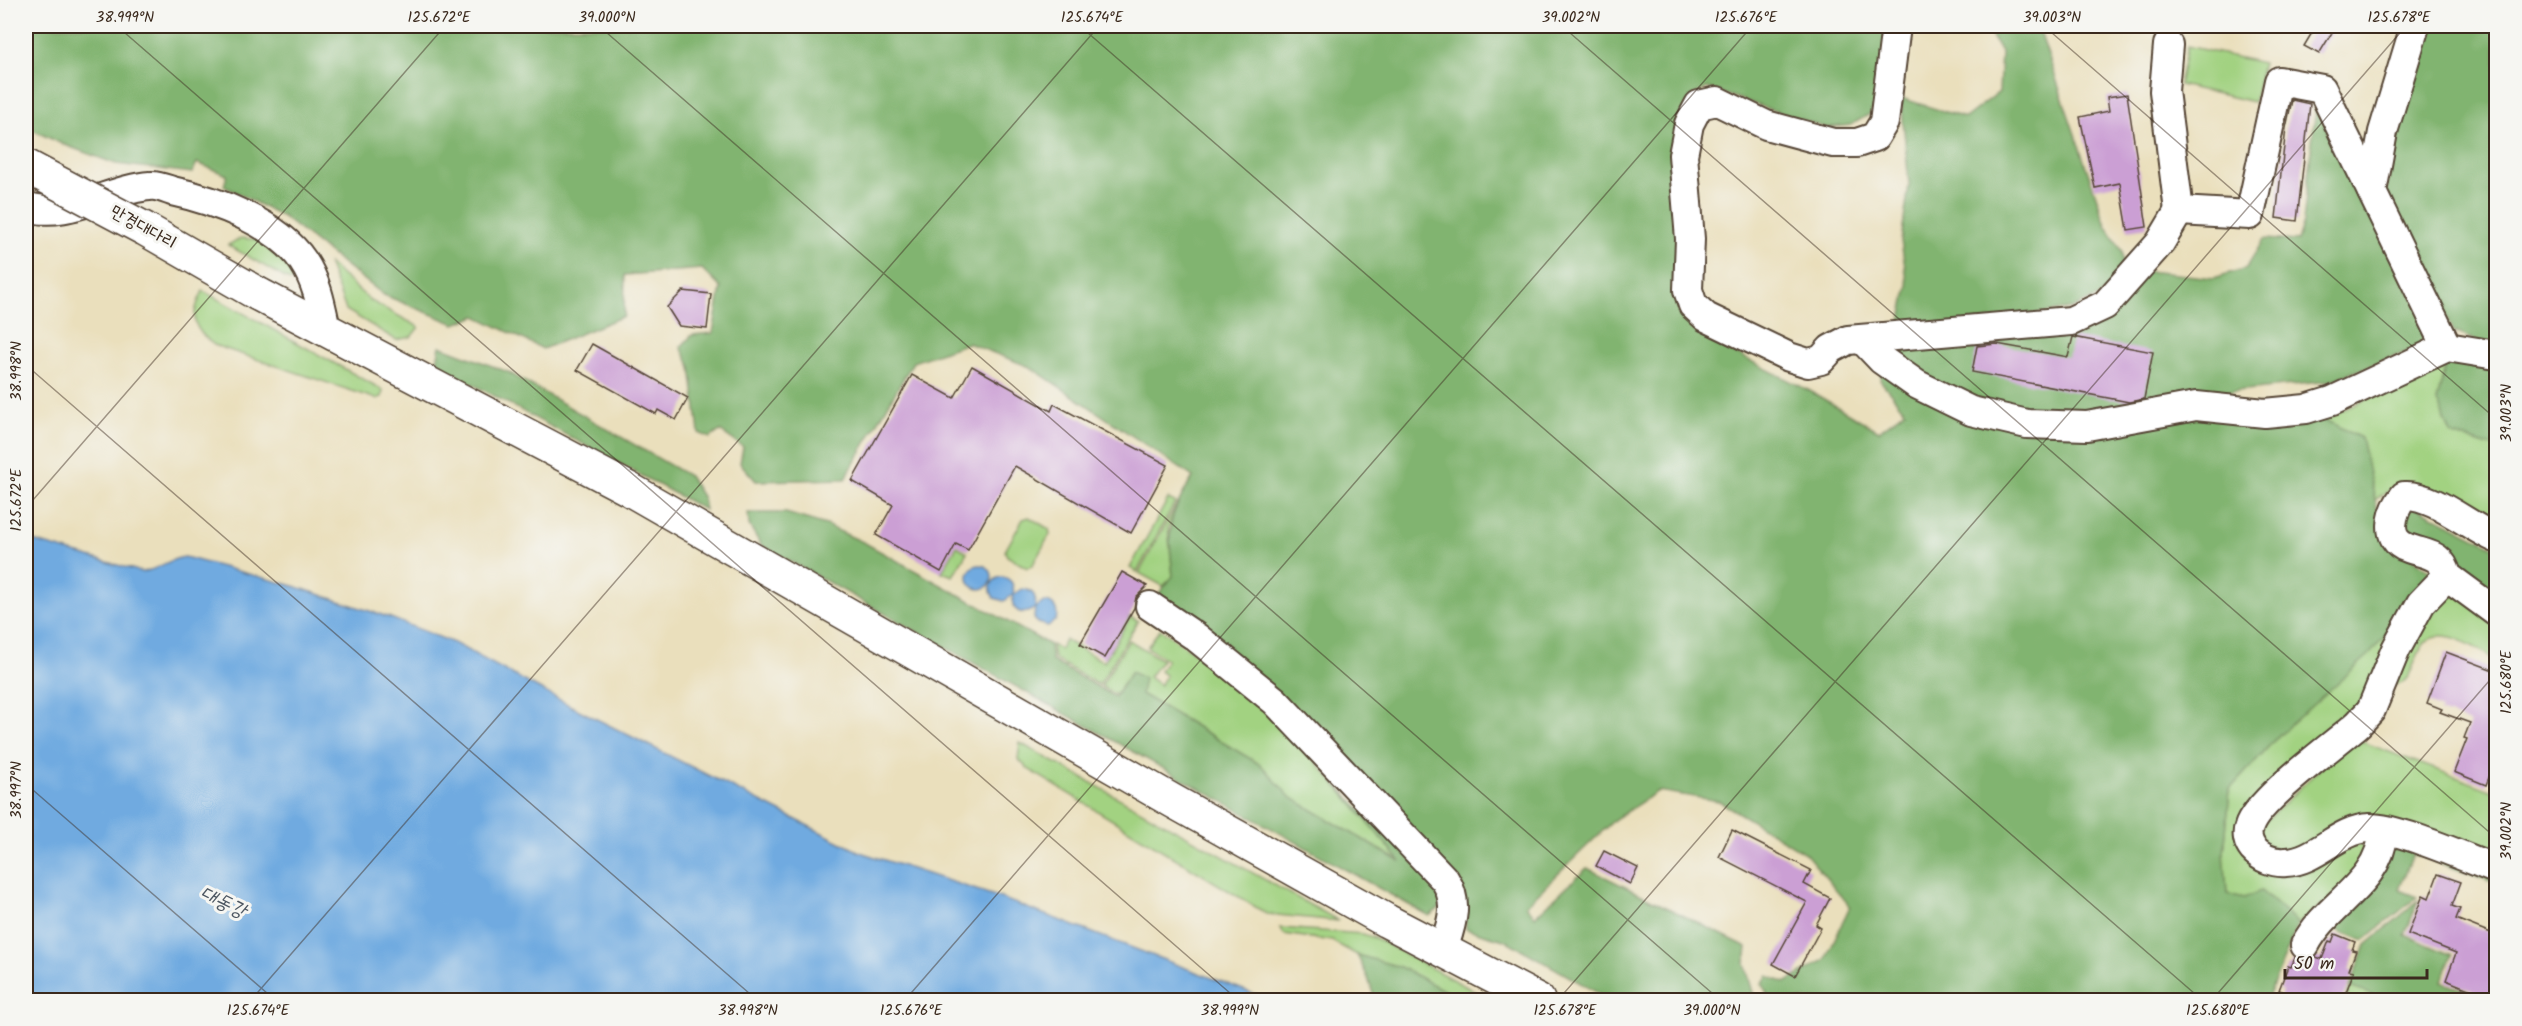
<svg xmlns="http://www.w3.org/2000/svg" width="2522" height="1026" viewBox="0 0 2522 1026" font-family="Kalam,'Poor Story',sans-serif">
  <rect width="100%" height="100%" fill="#f6f6f2"/>
  <filter id="ink" filterUnits="userSpaceOnUse"><feTurbulence type="fractalNoise" baseFrequency=".0167" numOctaves="2"/><feDisplacementMap in="SourceGraphic" scale="12" xChannelSelector="R" yChannelSelector="G"/><feConvolveMatrix kernelMatrix="1 2 1 2 8 2 1 2 1" color-interpolation-filters="sRGB"/></filter>
  <filter id="wash" filterUnits="userSpaceOnUse"><feTurbulence type="fractalNoise" baseFrequency=".008" numOctaves="4" result="noise"/><feDisplacementMap in="SourceGraphic" scale="24" xChannelSelector="R" yChannelSelector="G"/><feGaussianBlur stdDeviation="1.35" result="paint"/><feColorMatrix in="noise" values="0 0 0 0 0 0 0 0 0 0 0 0 0 0 0 0 0 1.4 0 .05"/><feComposite in="paint" operator="in"/></filter>
  <g filter="url(#wash)">
    <rect width="100%" height="100%" fill="#eadfbc"/>
    <g fill="#a2d281" stroke="#6e7e50" stroke-width="1.5">
      <path d="M2187,46L2263,63L2254,102L2179,85Z"/>
      <path d="M241,238L261,240L295,274V279L290,281L228,245Z"/>
      <path d="M328,263L371,301L419,327L411,337L396,340L346,310Z"/>
      <path d="M203,291L383,390L382,397L376,399L214,345C191,327 190,316 203,291Z"/>
      <path d="M2446,363L2437,402L2452,435L2496,448V518L2493,528L2414,486L2390,490L2373,501L2361,438L2323,419Z"/>
      <path d="M1168,499L1175,502L1137,572L1130,568Z"/>
      <path d="M1177,503L1168,528L1173,577L1163,586L1139,573Z"/>
      <path d="M1029,517L1049,529L1050,534L1032,566L1027,568L1007,556L1005,551L1023,519Z"/>
      <path d="M957,546L967,552L953,576L942,572Z"/>
      <path d="M2453,592L2496,619V661C2403,595 2427,678 2397,685L2393,681L2436,601Z"/>
      <path d="M2405,612L2364,707L2249,807L2245,853L2354,840L2369,850L2350,885L2298,924L2261,891L2244,898L2227,894L2224,853L2230,789L2280,734Z"/>
      <path d="M1130,617L1138,621L1099,685L1054,659L1052,645L1060,649L1065,640L1104,662Z"/>
      <path d="M1160,629L1263,700L1403,863L1290,797L1261,765L1141,694L1131,672L1116,695L1101,686L1129,640L1162,660L1149,677L1160,685L1166,676L1160,671L1167,660L1147,647Z"/>
      <path d="M2352,738L2496,792V859L2405,826L2288,855L2262,842L2259,827Z"/>
      <path d="M1020,743L1339,921L1267,914L1028,769L1018,759Z"/>
      <path d="M1280,928L1363,934L1377,939L1491,1000H1462L1400,967L1357,955L1332,941L1284,934Z"/>
      <path d="M2350,987L2386,1000H2346Z"/>
    </g>
    <g fill="#81b46f" stroke="#5e6f46" stroke-width="1.5">
      <path d="M26,26H1889L1878,100L1870,114L1851,125L1826,128L1707,88L1692,96L1682,300L1709,340L1810,391L1879,431L1905,411L1880,380L1882,371L1969,419L2177,414L2278,421L2323,419L2361,438L2383,535L2434,574L2370,654L2280,734L2230,789L2224,853L2227,894L2244,898L2261,891L2298,924L2267,1000H1770L1762,983L1768,976L1785,983L1825,960L1850,906L1805,853L1719,801L1658,791L1615,819L1526,905L1535,916L1587,868L1747,947L1745,964L1755,1000H1610L1507,941L1466,929L1464,894L1155,598L1173,576C1168,527 1166,520 1193,477L1030,367L968,343L913,362L845,479L756,481L740,463L743,447L720,431L710,438L699,433L691,367L681,347L692,335L713,333L721,288L702,269L625,275L624,316L543,349L476,316L455,324L384,295L283,217L224,186L227,175L197,163L192,173L116,164L62,144L26,127Z"/>
      <path d="M1986,26H2038L2106,225L2122,251L2124,275L2100,296L2071,309L1898,332L1908,287L1901,241L1909,185L1901,98L1965,118L1999,92L2001,52Z"/>
      <path d="M2427,26H2496V346L2483,344L2453,331L2386,199L2393,134Z"/>
      <path d="M2317,97L2435,341L2330,381L2198,395L2093,418L1976,404L1886,356L1889,345L2075,326L2147,271L2214,278L2246,268L2264,239L2297,241L2303,222Z"/>
      <path d="M440,346L508,372L689,476L703,498L705,510L448,371L437,361Z"/>
      <path d="M2463,357L2496,362V448L2452,435L2437,402L2446,363Z"/>
      <path d="M2413,505L2496,548V602L2406,538L2405,509Z"/>
      <path d="M748,513H786L826,525L865,543L1050,645L1052,661L1115,697L1131,672L1144,678L1141,694L1261,765L1290,797L1401,862L1332,780L1439,888L1440,908L1429,916L761,545L749,525Z"/>
      <path d="M2393,843L2496,878V883L2413,854L2399,890L2417,897L2364,940L2341,932L2333,925Z"/>
      <path d="M2418,901L2405,935L2452,955L2442,981L2491,1000H2386L2350,987L2366,945Z"/>
      <path d="M1357,955L1400,967L1462,1000H1375L1368,978Z"/>
    </g>
    <g fill="#6faae0" stroke="#556a7f" stroke-width="1.5">
      <path d="M26,539L142,572C158,570 170,558 185,557L294,586L388,617L454,643L571,706L860,852L998,897L1270,1000H26Z"/>
      <circle cx="980" cy="577" r="12"/>
      <path d="M1000,577C1011,577 1015,585 1013,595L1022,589C1034,590 1037,597 1035,608L1044,602C1054,602 1059,610 1056,620L1048,626L1037,623L1034,618L1035,608C1027,614 1019,615 1013,606V595L1004,601L994,598C988,589 990,581 1000,577Z"/>
    </g>
    <g id="blocks">
      <g fill="#cb9fd4">
        <path d="M2316,26H2336L2319,54L2304,46Z"/>
        <path d="M2127,94L2147,227L2128,230L2120,183L2095,188L2080,117L2109,111L2107,97Z"/>
        <path d="M2292,100L2310,104L2297,221L2276,218L2286,128Z"/>
        <path d="M683,291L711,294L707,329L679,326L667,307Z"/>
        <path d="M2073,337L2153,352L2144,399L2129,402L1972,372L1977,346L1997,344L2068,357Z"/>
        <path d="M592,344L688,398L676,420L658,410L656,414L577,370Z"/>
        <path d="M972,366L1051,411L1054,404L1168,465L1131,533L1015,466L968,550L956,544L941,572L876,535L893,505L852,481L912,375L954,398Z"/>
        <path d="M1122,572L1147,586L1136,597L1134,608L1105,658L1080,644Z"/>
        <path d="M2446,652L2496,671V760L2486,785L2454,772L2467,739L2464,738L2470,723L2440,712L2442,709L2427,703Z"/>
        <path d="M1732,830L1811,870L1804,884L1830,898L1816,925L1821,928L1795,976L1773,964L1807,902L1719,857Z"/>
        <path d="M1604,851L1638,868L1630,884L1596,866Z"/>
        <path d="M2438,874L2461,882L2452,906L2460,909L2456,919L2496,935V1000L2446,980L2456,953L2408,934L2423,895L2429,898Z"/>
        <path d="M2335,934L2355,942L2352,950L2356,951L2349,970L2354,971L2343,1000H2279L2282,991L2279,990L2288,966L2291,967L2295,958L2304,961L2316,957L2322,959L2329,941L2332,942Z"/>
      </g>
    </g>
  </g>
  <g filter="url(#ink)">
    <use href="#blocks" fill-opacity="0" stroke="#554536" stroke-width="1.5"/>
    <g fill="none" stroke-linecap="round" stroke-linejoin="round">
      <defs>
        <g id="minor">
          <path d="M1896,26L1884,122L1875,137L1857,143H1833L1766,125L1717,101L1699,105L1689,124L1683,155L1690,239L1688,290L1693,305L1706,317L1789,357L1808,363L1821,360L1831,349L1848,340L2071,321L2105,305L2160,243L2179,211"/>
          <path d="M2168,45L2164,91L2179,211L2250,215L2279,81L2322,89L2447,347"/>
          <path d="M2372,192L2383,132L2415,26"/>
          <path d="M26,206C62,221 113,188 150,186C157,185 166,189 172,191C214,200 278,223 303,261C317,282 321,305 326,329"/>
          <path d="M1863,340L1882,360L1916,384L1971,411L2027,424L2087,426L2196,406L2265,413L2306,409L2332,401L2447,347L2496,355"/>
          <path d="M2496,538C2469,527 2433,494 2404,496C2392,511 2383,540 2408,548C2426,555 2442,553 2447,576L2421,603L2396,649L2371,710L2358,724C2334,745 2257,800 2249,827C2246,834 2248,843 2253,849C2261,858 2273,863 2286,862C2317,861 2338,829 2370,828C2400,828 2466,858 2496,869"/>
          <path d="M2447,576L2496,612"/>
          <path d="M1150,606L1196,637L1275,701L1445,880C1460,904 1451,925 1443,950"/>
          <path d="M2305,945C2328,901 2379,886 2384,831"/>
        </g>
        <path id="highway" d="M258,294L629,489L1171,800L1387,921L1538,1000"/>
      </defs>
      <use href="#minor" stroke="#554536" stroke-width="32"/>
      <use href="#highway" stroke="#554536" stroke-width="36"/>
      <use href="#minor" stroke="#fff" stroke-width="28"/>
      <use href="#highway" stroke="#fff" stroke-width="33"/>
      <defs>
        <path id="highway-bridge" d="M26,166L145,229L258,294"/>
      </defs>
      <use href="#highway-bridge" stroke="#554536" stroke-width="36" stroke-linecap="butt"/>
      <use href="#highway-bridge" stroke="#fff" stroke-width="33"/>
    </g>
  </g>
  <path fill="none" stroke="#3b2a1e" stroke-width="1.5" stroke-opacity="0.45" d="M117,26L1238,1000M599,26L1720,1000M1080,26L2202,1000M1562,26L2496,838M2044,26L2496,419M26,365L757,1000M26,508L445,26M26,784L275,1000M251,1000L1099,26M905,1000L1752,26M1558,1000L2406,26M2212,1000L2496,673"/>
  <g text-anchor="middle" dominant-baseline="central" stroke-width="6" stroke-linejoin="round" paint-order="stroke">
    <g font-size="18" fill="#3b2a1e" stroke="#f6f6f2">
      <text transform="translate(143 228) rotate(29)">만경대다리</text>
    </g>
    <g font-size="20" font-style="italic" fill="#4d5762" stroke="#f6f6f2">
      <text transform="translate(223 903) rotate(26)">대동강</text>
    </g>
  </g>
  <rect width="2522" height="1026" fill="none" stroke="#f6f6f2" stroke-width="66"/>
  <path d="M2285 969v9h142v-9" fill="none" stroke="#3b2a1e" stroke-width="3"/>
  <text x="2294" y="969" font-size="18" fill="#3b2a1e" stroke="#f6f6f2" stroke-width="4.5" paint-order="stroke">50 m</text>
  <rect x="33" y="33" width="2456" height="960" fill="none" stroke="#3b2a1e" stroke-width="2"/>
  <g font-size="15" text-anchor="middle" fill="#3b2a1e">
    <text x="125" y="22">38.999°N</text>
    <text x="439" y="22">125.672°E</text>
    <text x="607" y="22">39.000°N</text>
    <text x="1092" y="22">125.674°E</text>
    <text x="1571" y="22">39.002°N</text>
    <text x="1746" y="22">125.676°E</text>
    <text x="2052" y="22">39.003°N</text>
    <text x="2399" y="22">125.678°E</text>
    <text transform="translate(16 371) rotate(-90)" y="5">38.998°N</text>
    <text transform="translate(2506 413) rotate(-90)" y="5">39.003°N</text>
    <text transform="translate(16 500) rotate(-90)" y="5">125.672°E</text>
    <text transform="translate(2506 682) rotate(-90)" y="5">125.680°E</text>
    <text transform="translate(16 790) rotate(-90)" y="5">38.997°N</text>
    <text transform="translate(2506 831) rotate(-90)" y="5">39.002°N</text>
    <text x="258" y="1015">125.674°E</text>
    <text x="748" y="1015">38.998°N</text>
    <text x="911" y="1015">125.676°E</text>
    <text x="1230" y="1015">38.999°N</text>
    <text x="1565" y="1015">125.678°E</text>
    <text x="1712" y="1015">39.000°N</text>
    <text x="2218" y="1015">125.680°E</text>
  </g>
</svg>
